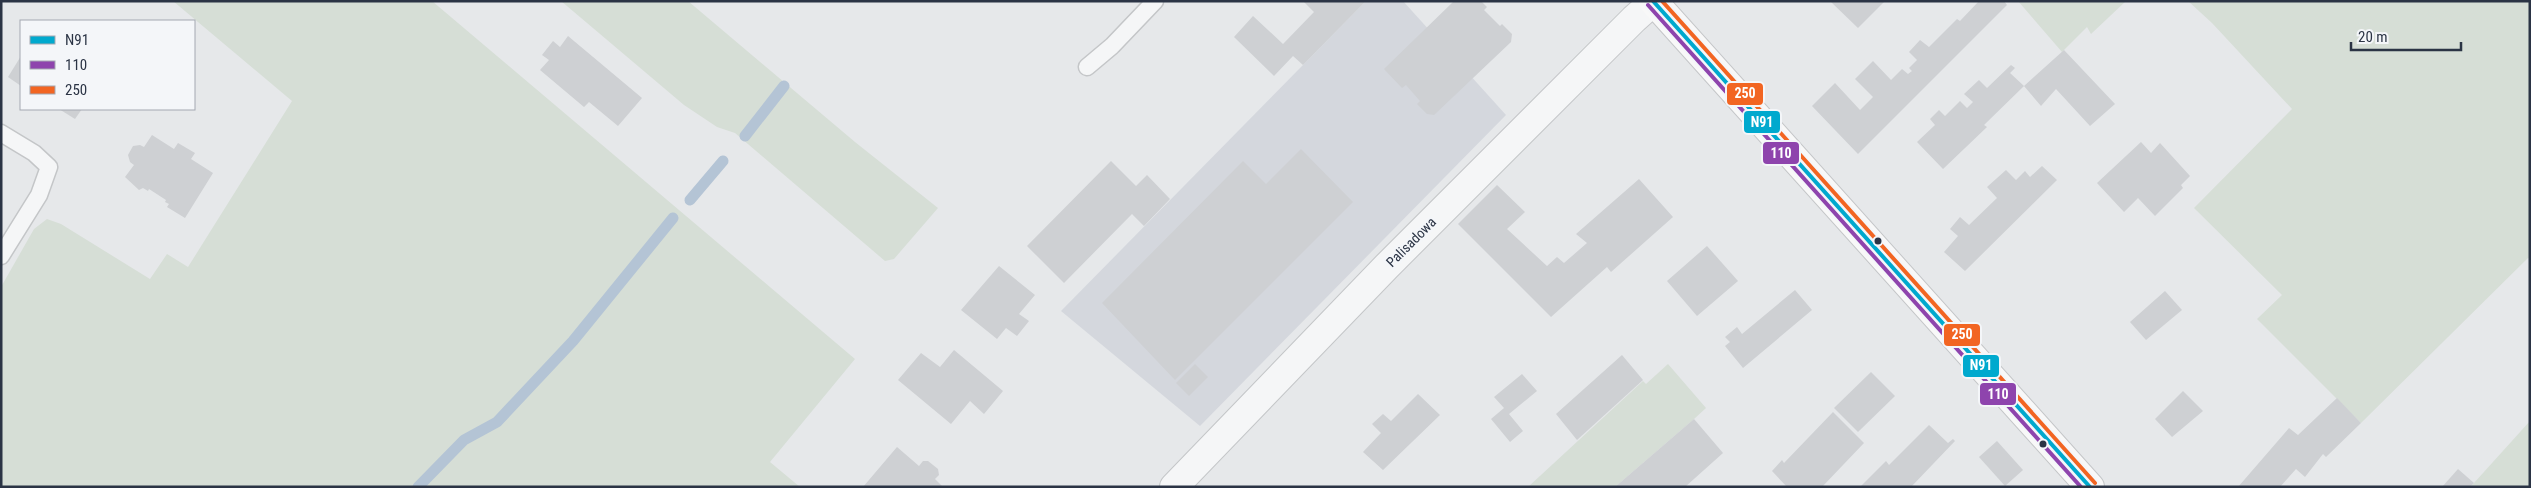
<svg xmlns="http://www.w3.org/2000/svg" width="2531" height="488" viewBox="0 0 2531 488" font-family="'Roboto Condensed',sans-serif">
  <rect width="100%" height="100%" fill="#e6e8ea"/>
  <path fill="#d4d7dd" d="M1366,1H1403L1506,115L1200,426L1061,311Z"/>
  <g fill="#d6ded6">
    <path d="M173,1H432L855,359L770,462L800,487H1V287L34,229L47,219L61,224L150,279L167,254L188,267L292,101Z"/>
    <path d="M561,1H688L855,142L938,208L894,259L885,261L735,133L717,127L684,105Z"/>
    <path d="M2018,1H2126L2091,34L2087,27L2062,52Z"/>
    <path d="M2188,1H2530V259L2528,258L2361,423L2257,319L2282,295L2194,208L2292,109L2212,23Z"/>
    <path d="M1668,364L1706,408L1694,419L1615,487H1528L1643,381L1646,384Z"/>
    <path d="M2530,421V487H2470L2474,483Z"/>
  </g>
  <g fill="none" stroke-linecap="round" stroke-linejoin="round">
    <g stroke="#b4c4d5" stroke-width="11">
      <path d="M745,136L784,86"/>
      <path d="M690,200L723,161"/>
      <path d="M418,487L464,440L497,422L573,341L673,218"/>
    </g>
  </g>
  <g fill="#ced0d3">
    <path d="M1303,1H1366L1303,65L1293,56L1274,76L1234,37L1253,16L1283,44L1314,12Z"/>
    <path d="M1454,1H1481L1487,7L1484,10L1500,26L1502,24L1512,34L1511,42L1434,115L1427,114L1417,104L1420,101L1406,85L1402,88L1384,69Z"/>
    <path d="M1830,1H1885L1858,28Z"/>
    <path d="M1979,1H2004L2007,5L1858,154L1812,106L1835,83L1860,110L1873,97L1855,79L1873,61L1891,80L1902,69L1908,74L1912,71L1909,68L1917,60L1909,52L1920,40L1929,47L1957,19L1960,21Z"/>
    <path d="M568,36L642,98L618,126L589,102L584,107L540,70L549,60L542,55L553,41L560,47Z"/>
    <path d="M2064,50L2115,104L2090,126L2056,89L2041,106L2024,86Z"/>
    <path d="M21,56V86L8,77Z"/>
    <path d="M2011,65L2015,68L2010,73L2024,86L1984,125L1987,127L1943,169L1917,142L1935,125L1930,119L1939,110L1945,116L1960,101L1967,108L1973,102L1964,94L1979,80L1987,88Z"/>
    <path d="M59,109H82L75,119Z"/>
    <path d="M152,135L174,149L178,143L195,153L191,159L213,173L185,218L167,207L169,204L165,202L166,200L149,189L148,191L143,188L139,190L125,177L134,165L130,162L128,155L133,146L140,145L144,147Z"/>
    <path d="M2141,142L2151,153L2160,143L2190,176L2181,185L2183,188L2155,216L2138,198L2124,212L2097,183Z"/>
    <path d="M1301,149L1353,202L1175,380L1102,303L1243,161L1266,184Z"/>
    <path d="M1111,161L1136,186L1147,175L1170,199L1144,226L1132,214L1064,283L1027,246Z"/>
    <path d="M2042,166L2057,180L1965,271L1944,252L1958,236L1950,229L1960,217L1969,225L1997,198L1987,187L2006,170L2016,180L2025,171L2030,177Z"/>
    <path d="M1639,179L1673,217L1611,272L1607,267L1551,317L1458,224L1497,185L1525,212L1507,229L1547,266L1557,257L1564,263L1587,243L1576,234Z"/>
    <path d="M1707,246L1738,281L1697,316L1667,281Z"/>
    <path d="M999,266L1035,295L1019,314L1029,321L1017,336L1006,328L997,339L961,310Z"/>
    <path d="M1795,290L1812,310L1743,368L1725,346L1730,342L1725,337L1737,327L1742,334Z"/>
    <path d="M2165,291L2182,310L2146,340L2130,322Z"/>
    <path d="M954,350L1003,391L984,414L970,401L951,424L898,380L921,353L940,367Z"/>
    <path d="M1622,355L1643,380L1577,440L1556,414Z"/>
    <path d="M1195,364L1208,377L1189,396L1176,383Z"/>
    <path d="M1871,372L1895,396L1858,432L1834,408Z"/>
    <path d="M1522,374L1537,391L1509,414L1523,431L1510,442L1491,419L1504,408L1494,397Z"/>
    <path d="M2183,391L2203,411L2172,437L2155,419Z"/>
    <path d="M1418,394L1440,415L1383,470L1363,452L1381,433L1372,424L1383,414L1391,421Z"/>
    <path d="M2337,398L2361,423L2326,457L2323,454L2305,477L2296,469L2280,487H2238L2289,428L2298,435Z"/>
    <path d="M1833,412L1864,443L1822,487H1787L1772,471L1782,460L1784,463Z"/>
    <path d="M1694,419L1723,453L1685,487H1615Z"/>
    <path d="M1929,425L1948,443L1953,439L1955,441L1911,487H1860L1886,461L1889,465Z"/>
    <path d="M1997,441L2023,470L2005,486L1979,457Z"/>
    <path d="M897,447L919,466L923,461H928L938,469L939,475L935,479L943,487H863Z"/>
    <path d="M2458,469L2474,483L2470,487H2442Z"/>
  </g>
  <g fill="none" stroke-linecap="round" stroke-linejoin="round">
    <defs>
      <g id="service">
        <path d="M1087,67L1112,46L1155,1"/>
        <path d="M1,133L34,153L49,167L39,195L1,256"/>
      </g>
      <path id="minor" d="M1174,487L1387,266L1634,19L1653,2"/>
      <path id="secondary" d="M1653,1L2090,487"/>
    </defs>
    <use href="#service" stroke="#c4c6c8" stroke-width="19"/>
    <use href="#minor" stroke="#c4c6c8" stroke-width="30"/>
    <use href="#secondary" stroke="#c4c6c8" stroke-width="30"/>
    <use href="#service" stroke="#f5f6f7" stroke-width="16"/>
    <use href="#minor" stroke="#f5f6f7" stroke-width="28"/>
    <use href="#secondary" stroke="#f8f8f8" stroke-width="28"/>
    <defs>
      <path id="bus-1" d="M1653,1L2090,487"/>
      <path id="bus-2" d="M1648,5L2081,487"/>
      <path id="bus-3" d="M1662,1L2095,483"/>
    </defs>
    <use href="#bus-1" stroke="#f4f6f9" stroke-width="8"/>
    <use href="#bus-2" stroke="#f4f6f9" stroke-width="8"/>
    <use href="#bus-3" stroke="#f4f6f9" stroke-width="8"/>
    <use href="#bus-1" stroke="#00a9ce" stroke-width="4"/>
    <use href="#bus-2" stroke="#8e44ad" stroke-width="4"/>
    <use href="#bus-3" stroke="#f26522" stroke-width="4"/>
  </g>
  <g fill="#2b3445" stroke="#f4f6f9" stroke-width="2">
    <circle cx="1878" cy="241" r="4.5"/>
    <circle cx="2043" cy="444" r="4.5"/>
  </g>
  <g text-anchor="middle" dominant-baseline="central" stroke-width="5" stroke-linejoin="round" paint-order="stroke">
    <g font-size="14" fill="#2b3445" stroke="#f4f6f9">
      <text transform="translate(1411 242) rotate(-45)">Palisadowa</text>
    </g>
  </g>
  <g stroke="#f4f6f9" stroke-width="2">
    <rect x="1726" y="82" width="38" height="24" rx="5" fill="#f26522"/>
    <rect x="1743" y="110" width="38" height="24" rx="5" fill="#00a9ce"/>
    <rect x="1762" y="141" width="38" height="24" rx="5" fill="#8e44ad"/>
    <rect x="1943" y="323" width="38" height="24" rx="5" fill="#f26522"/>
    <rect x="1962" y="354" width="38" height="24" rx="5" fill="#00a9ce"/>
    <rect x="1979" y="382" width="38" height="24" rx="5" fill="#8e44ad"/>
  </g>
  <g font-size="14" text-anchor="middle" font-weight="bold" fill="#fff">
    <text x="1745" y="98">250</text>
    <text x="1762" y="127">N91</text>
    <text x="1781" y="158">110</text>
    <text x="1962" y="339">250</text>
    <text x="1981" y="370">N91</text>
    <text x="1998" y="399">110</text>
  </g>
  <rect width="2531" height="488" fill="none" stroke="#2b3445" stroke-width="5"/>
  <rect x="20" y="20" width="175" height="90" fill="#f4f6f9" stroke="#a4a8b1"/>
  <rect x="30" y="36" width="25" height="8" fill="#00a9ce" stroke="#a4a8b1"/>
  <text x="65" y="45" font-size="15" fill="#2b3445">N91</text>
  <rect x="30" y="61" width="25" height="8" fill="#8e44ad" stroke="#a4a8b1"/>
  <text x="65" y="70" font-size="15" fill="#2b3445">110</text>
  <rect x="30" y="86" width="25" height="8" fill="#f26522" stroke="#a4a8b1"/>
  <text x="65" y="95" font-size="15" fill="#2b3445">250</text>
  <path d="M2351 42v8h110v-8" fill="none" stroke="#2b3445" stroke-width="2.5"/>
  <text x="2358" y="42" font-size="15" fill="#2b3445" stroke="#f4f6f9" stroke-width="4" paint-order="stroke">20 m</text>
</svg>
